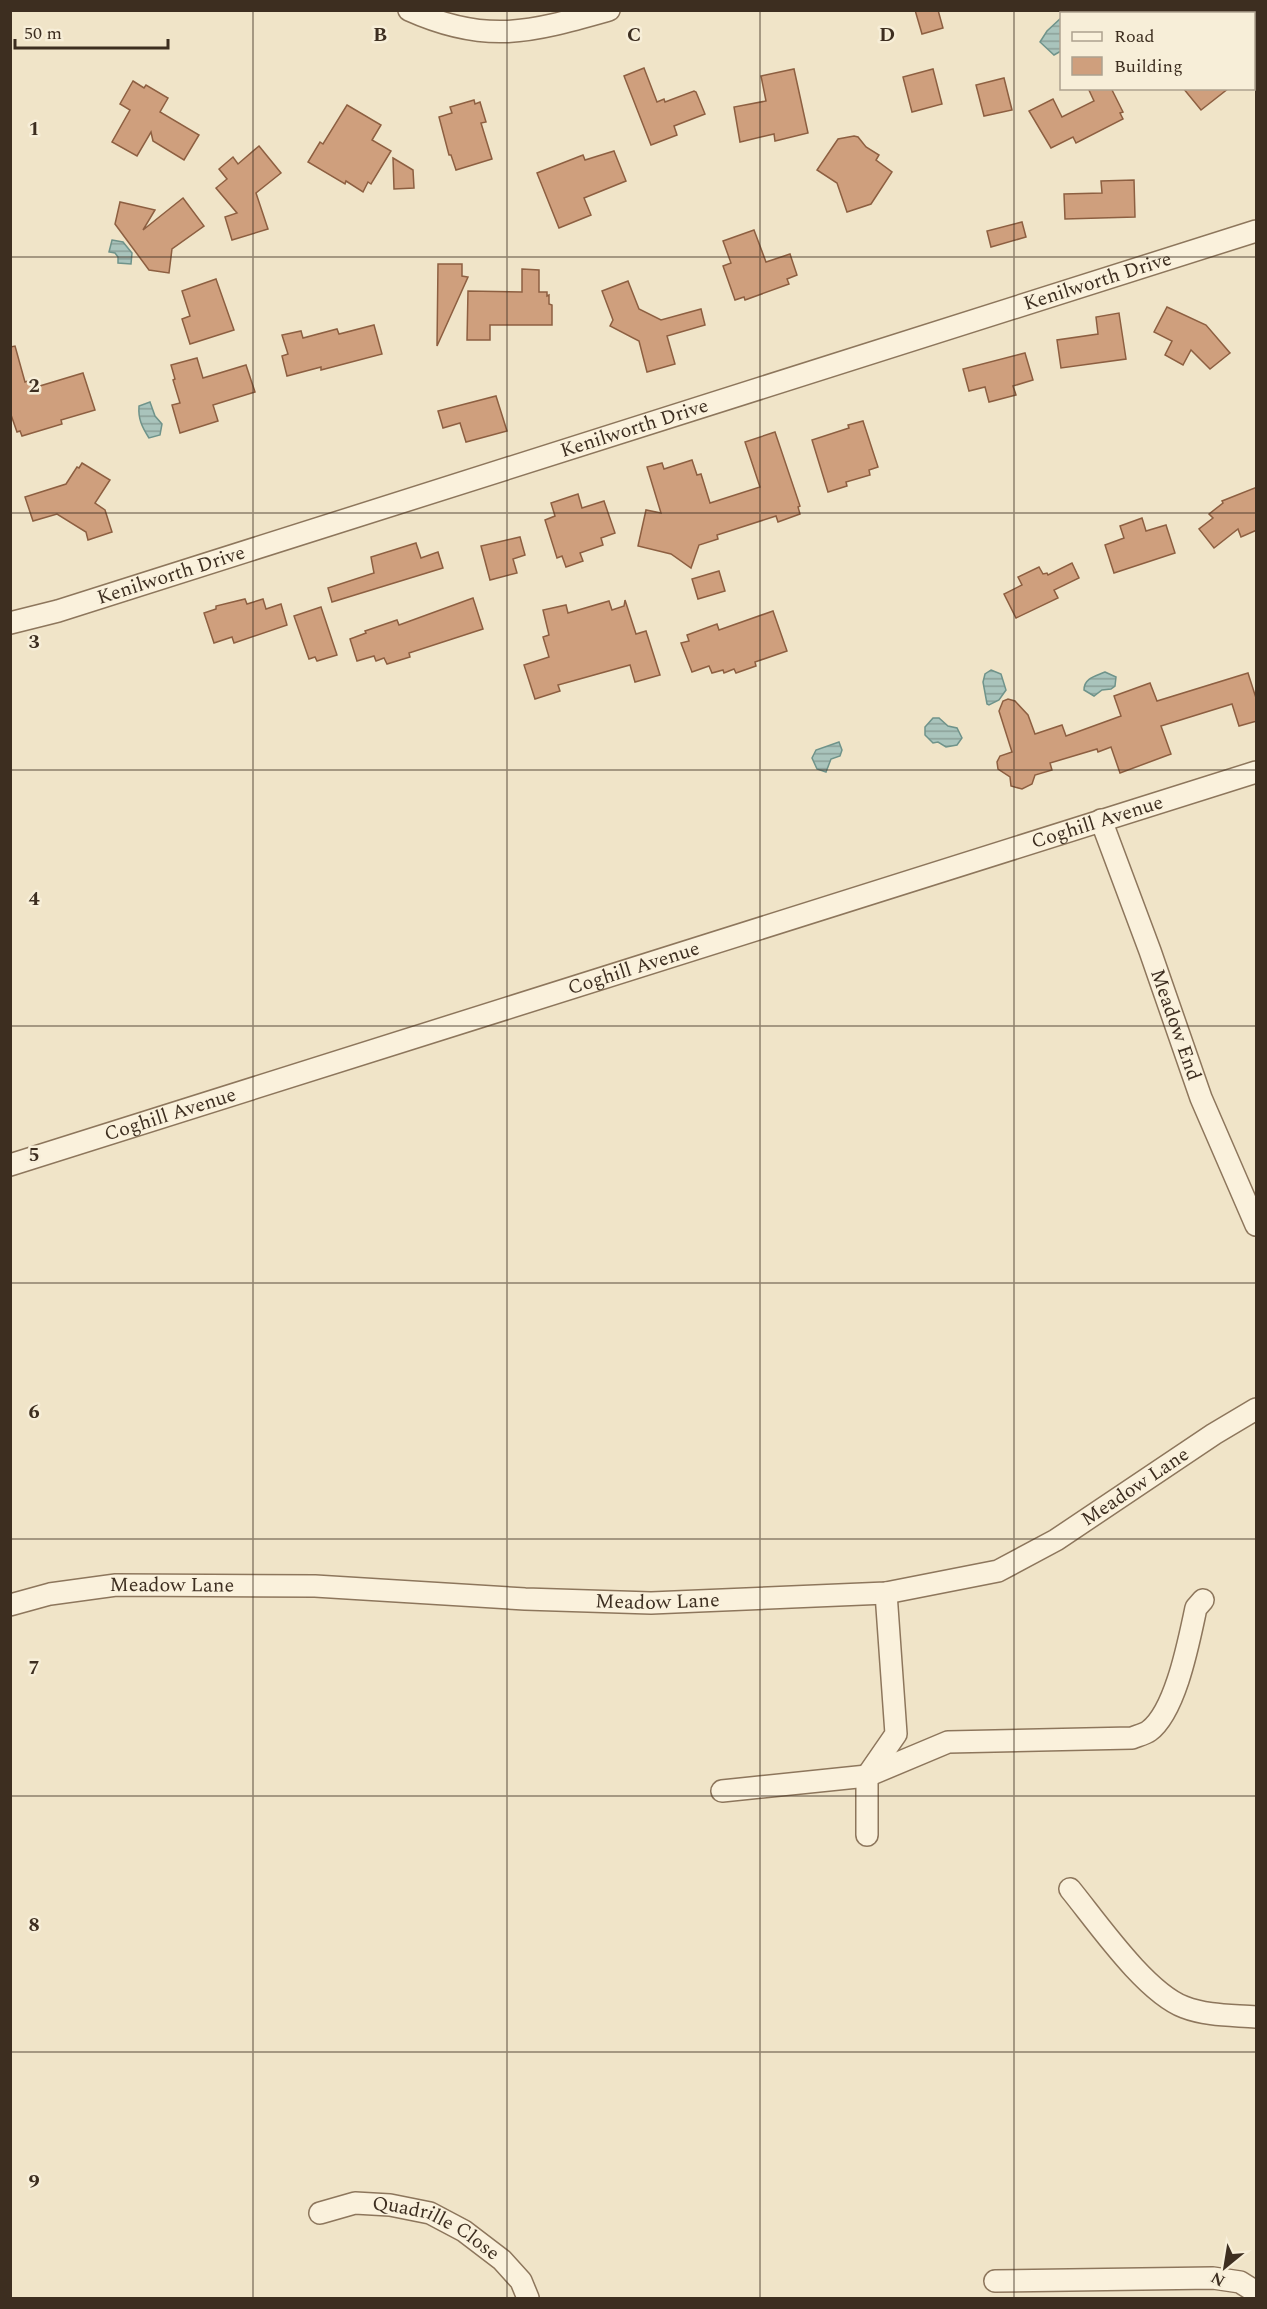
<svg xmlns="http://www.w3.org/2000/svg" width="1267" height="2309" viewBox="0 0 1267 2309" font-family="Spectral,serif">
  <defs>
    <pattern id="water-rules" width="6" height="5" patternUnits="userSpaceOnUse" patternTransform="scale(1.5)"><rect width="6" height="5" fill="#a9c4bc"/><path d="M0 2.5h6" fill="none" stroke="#8ba098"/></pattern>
  </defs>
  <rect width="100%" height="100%" fill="#f0e4c8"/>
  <g fill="url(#water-rules)" stroke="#6f938a" stroke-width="1.5">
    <path d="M1061,18V51L1054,55L1040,42L1047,31Z"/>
    <path d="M112,240L123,242L132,253L131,264L118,263V257L115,253L109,252Z"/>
    <path d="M150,402L155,416L162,424L160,435L149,438C142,427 138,419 139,406Z"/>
    <path d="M991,670L1001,674L1006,690L999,700L989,705L987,704L983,682L985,674Z"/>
    <path d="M1105,672L1116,677L1115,686L1111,689L1102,690L1094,696L1084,690C1084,678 1096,676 1105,672Z"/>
    <path d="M933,718H939L948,726L957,728L962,738L957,745L946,747L938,742L933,743L925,735V727Z"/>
    <path d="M839,742L842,750L840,756L831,759L826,772L817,769L812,758L816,750Z"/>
  </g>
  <g fill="#cf9f7d" stroke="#8d5f41" stroke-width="1.5">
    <path d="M915,10H938L943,28L922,34Z"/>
    <path d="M644,68L657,102L664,99L665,102L694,91L696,92L705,114L674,126L677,135L651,145L624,76Z"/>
    <path d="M794,69L808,133L775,141L774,134L740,142L734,107L766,101L761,76Z"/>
    <path d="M933,69L942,104L912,112L903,77Z"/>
    <path d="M1004,78L1012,110L984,116L976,85Z"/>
    <path d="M133,81L144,88L146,85L168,98L160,112L199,135L184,160L153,141L151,132L137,156L112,142L130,110L120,104Z"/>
    <path d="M1088,88H1111L1123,112L1120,113L1123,119L1076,143L1073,137L1051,148L1029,111L1053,99L1062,117L1094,101Z"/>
    <path d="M1183,88H1229L1201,110Z"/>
    <path d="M474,100L475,104L480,102L486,122L481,123L492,159L456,170L451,155H449L439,117L452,113L450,107Z"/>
    <path d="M347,105L381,125L372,140L391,151L371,184L368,182L363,192L346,181L345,184L308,162L320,142L323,144Z"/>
    <path d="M854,136L858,137L866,147L879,155L876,160L892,172L871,204L847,212L837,183L817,170L838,139Z"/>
    <path d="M259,146L281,173L256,193L268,229L232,240L225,217L237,213L216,188L227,179L219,169L233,157L238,164Z"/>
    <path d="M614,151L626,181L584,198L591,215L559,228L537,173L583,155L585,160Z"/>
    <path d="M393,158L413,170L414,188L394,189Z"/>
    <path d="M1134,180L1135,217L1065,219L1064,194L1102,193L1101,181Z"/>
    <path d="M183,198L204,226L172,249L169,273L149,270L115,224L120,202L155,210L143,230Z"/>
    <path d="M1022,222L1026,237L991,247L987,231Z"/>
    <path d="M754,230L766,262L790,254L797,275L787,279L789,284L745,300L744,297L735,300L723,266L731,263L723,241Z"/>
    <path d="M438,264H462V276L468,277L437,346Z"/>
    <path d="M522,269L539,270V292H547V296L549,295V304L552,305V325H490V340H467L468,291L522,292Z"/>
    <path d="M216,279L234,330L190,344L182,319L190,316L182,291Z"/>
    <path d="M628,281L639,309L661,320L701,309L705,325L667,336L675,364L647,372L639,341L610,326L613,320L602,291Z"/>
    <path d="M1167,307L1206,325L1230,353L1210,369L1191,350L1183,365L1165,355L1172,341L1154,332Z"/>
    <path d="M1119,313L1126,359L1061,368L1057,340L1098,334L1096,317Z"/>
    <path d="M374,325L382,354L321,370V367L287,376L282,356L288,354L282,335L301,331L303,338L337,329L339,334Z"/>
    <path d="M15,346L25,382L31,380L33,388L83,373L95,410L61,420L62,424L22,436L20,431L17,432L10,412V347Z"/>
    <path d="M1025,353L1033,380L1013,386L1016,395L989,402L985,387L969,391L963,369Z"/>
    <path d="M197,358L203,378L246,365L255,392L213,405L218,421L180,433L172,405L180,403L173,380L175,379L171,365Z"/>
    <path d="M496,396L507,431L466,442L460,423L443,428L438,411Z"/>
    <path d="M863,421L878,467L869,470L870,475L846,482L847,486L828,492L812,440L849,428L848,425Z"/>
    <path d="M775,432L800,506L798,507L800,514L778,522L776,516L717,535L718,539L699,545L691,568L671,554L638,546L646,510L661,513L647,467L662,463L664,469L692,460L697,475L701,474L710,503L760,487L745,442Z"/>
    <path d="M82,463L110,480L95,503L105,510L112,532L88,540L86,532L57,514L33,521L25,497L66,484L77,467L79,468Z"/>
    <path d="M1257,487V530L1241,537L1238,529L1214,548L1199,529L1213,518L1209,514L1223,503L1222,501Z"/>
    <path d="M578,494L582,508L604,501L615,533L601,538L603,545L580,553L583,561L566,567L562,556L557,558L545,520L555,516L551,503Z"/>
    <path d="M1142,518L1146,531L1166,525L1175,553L1114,573L1105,545L1124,538L1120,526Z"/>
    <path d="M520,537L525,555L513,559L517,573L490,580L481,546Z"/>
    <path d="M416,543L421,558L438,552L443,568L332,602L328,588L374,573L371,557Z"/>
    <path d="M1072,563L1079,578L1054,590L1058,598L1016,618L1004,594L1022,585L1018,577L1039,567L1043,574L1047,573L1048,575Z"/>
    <path d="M719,571L725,591L698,599L692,579Z"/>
    <path d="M473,598L483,629L409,653L410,657L387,664L384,658L376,661L374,656L357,661L350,639L366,633L365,631L397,620L399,625Z"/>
    <path d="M245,599L247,604L263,599L266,609L281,604L287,625L234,643L232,637L214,643L204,613L216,609V606Z"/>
    <path d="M625,600L636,634L646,631L660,675L635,682L630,665L558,685L560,691L535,699L524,665L549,657L543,637L549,635L543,610L566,605L568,613L609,601L612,610L624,606Z"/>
    <path d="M321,607L337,655L317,661L315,657L309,659L294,616Z"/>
    <path d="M773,611L787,651L755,662L756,666L736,673L734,669L724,673L723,670L712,673L709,666L692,672L681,643L689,641L687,635L717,624L719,630Z"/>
    <path d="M1248,673L1257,701V721L1239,726L1232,704L1161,726L1171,754L1120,773L1111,747L1098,752L1097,749L1050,763L1052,770L1035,775L1032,784L1022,789L1011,786L1010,777L998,769L997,762L1000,756L1012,752L999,711L1003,701L1008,699L1015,701L1028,715L1035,734L1062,725L1066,736L1121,716L1114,696L1150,683L1157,701Z"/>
  </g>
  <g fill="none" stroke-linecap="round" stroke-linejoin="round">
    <defs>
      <g id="street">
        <path d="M409,10C487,45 531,32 609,10"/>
        <path id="s1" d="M10,623L58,611L1256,231"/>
        <path id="s2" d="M1101,820L1150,951L1201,1098L1256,1225"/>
        <path id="s3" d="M10,1165L1256,772"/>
        <path id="s4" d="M10,1605L50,1594L116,1585L315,1586L525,1599L651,1603L886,1593L998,1571L1056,1540L1214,1434L1256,1409"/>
        <path d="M722,1791L867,1776L948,1742L1132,1738C1137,1736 1145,1734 1149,1731C1176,1711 1189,1640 1196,1608L1203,1600"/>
        <path d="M867,1835V1776L896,1734L886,1593"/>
        <path d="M1070,1889C1097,1922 1145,1992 1184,2007C1207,2016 1232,2015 1256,2017"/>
        <path id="s5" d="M320,2213L355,2203L390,2205L430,2213L464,2231L502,2260L521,2281L528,2298"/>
        <path d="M995,2281L1213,2278L1240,2282L1256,2292"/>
      </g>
    </defs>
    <use href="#street" stroke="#8d765c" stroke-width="24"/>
    <use href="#street" stroke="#faf1dc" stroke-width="21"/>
  </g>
  <path fill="none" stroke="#3d2e20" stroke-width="1.5" stroke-opacity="0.55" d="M253,10V2298M507,10V2298M760,10V2298M1014,10V2298M10,257H1256M10,513H1256M10,770H1256M10,1026H1256M10,1283H1256M10,1539H1256M10,1796H1256M10,2052H1256"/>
  <g text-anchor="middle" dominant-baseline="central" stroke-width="5" stroke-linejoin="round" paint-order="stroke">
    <g font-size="20" fill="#3d2e20" stroke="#f7eed8">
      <text stroke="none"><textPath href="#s1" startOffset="1140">Kenilworth Drive</textPath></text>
      <text stroke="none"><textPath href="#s1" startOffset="654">Kenilworth Drive</textPath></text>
      <text stroke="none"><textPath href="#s1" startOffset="168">Kenilworth Drive</textPath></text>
      <text stroke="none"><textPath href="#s3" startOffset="1140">Coghill Avenue</textPath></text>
      <text stroke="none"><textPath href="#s3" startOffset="654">Coghill Avenue</textPath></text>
      <text stroke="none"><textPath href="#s2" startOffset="218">Meadow End</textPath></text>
      <text stroke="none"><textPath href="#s3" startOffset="168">Coghill Avenue</textPath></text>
      <text stroke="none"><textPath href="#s4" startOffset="1154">Meadow Lane</textPath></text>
      <text stroke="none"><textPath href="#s4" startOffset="164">Meadow Lane</textPath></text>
      <text stroke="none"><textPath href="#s4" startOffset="650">Meadow Lane</textPath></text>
      <text stroke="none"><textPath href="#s5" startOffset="123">Quadrille Close</textPath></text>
    </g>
  </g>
  <g font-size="20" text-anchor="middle" font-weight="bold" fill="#3d2e20" stroke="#f7eed8" stroke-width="5" stroke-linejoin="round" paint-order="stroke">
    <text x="380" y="41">B</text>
    <text x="634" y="41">C</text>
    <text x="887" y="41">D</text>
    <text x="34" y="135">1</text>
    <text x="34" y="392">2</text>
    <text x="34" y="648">3</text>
    <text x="34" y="905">4</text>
    <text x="34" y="1161">5</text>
    <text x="34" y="1418">6</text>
    <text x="34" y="1674">7</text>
    <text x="34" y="1931">8</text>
    <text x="34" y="2188">9</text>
  </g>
  <rect width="1267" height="2309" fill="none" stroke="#3d2e20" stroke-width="24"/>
  <rect x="1060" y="12" width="195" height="78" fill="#f7eed8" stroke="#ada18e" stroke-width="1.5"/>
  <rect x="1072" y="32" width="30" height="9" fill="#faf1dc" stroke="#ada18e" stroke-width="1.5"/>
  <text x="1114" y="42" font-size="18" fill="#3d2e20">Road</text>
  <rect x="1072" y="57" width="30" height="18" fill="#cf9f7d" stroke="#ada18e" stroke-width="1.5"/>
  <text x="1114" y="72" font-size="18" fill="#3d2e20">Building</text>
  <g transform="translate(1225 2267) rotate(210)" stroke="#f7eed8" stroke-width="4.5" paint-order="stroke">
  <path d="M0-4.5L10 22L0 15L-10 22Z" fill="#3d2e20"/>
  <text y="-9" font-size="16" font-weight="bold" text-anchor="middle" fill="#3d2e20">N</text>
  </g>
  <path d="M15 39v9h153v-9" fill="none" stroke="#3d2e20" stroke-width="3"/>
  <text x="24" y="39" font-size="18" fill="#3d2e20" stroke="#f7eed8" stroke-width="4.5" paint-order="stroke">50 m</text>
</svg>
